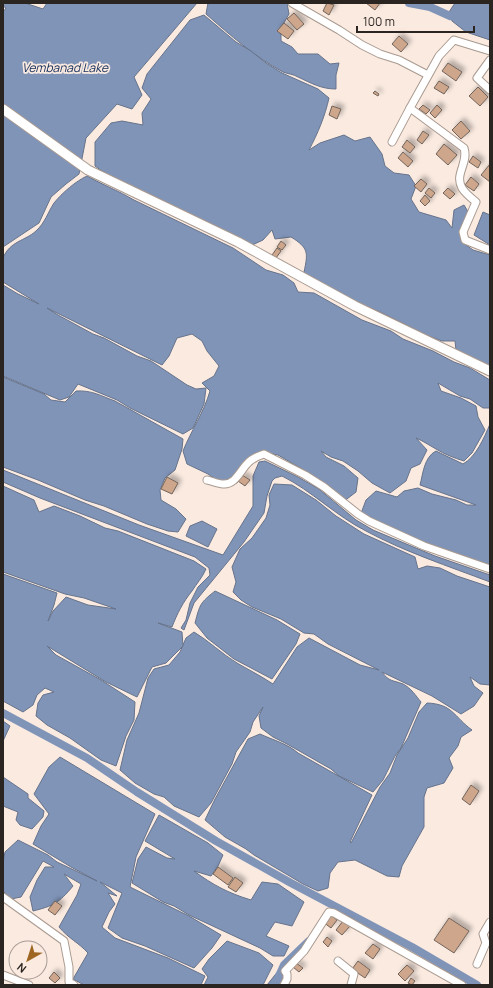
<svg xmlns="http://www.w3.org/2000/svg" width="493" height="988" viewBox="0 0 493 988" font-family="Manrope,sans-serif">
  <defs>
    <filter id="shadow"><feDropShadow dx="3.5" dy="-3.5" stdDeviation="2" flood-color="#0004"/></filter>
  </defs>
  <rect width="100%" height="100%" fill="#faeae0"/>
  <g fill="#8094b8" stroke="#66738b">
    <path d="M3,3H25L43,9L47,3H197L134,77L142,95L132,109L117,104L86,138L79,174L66,184L51,197L39,223L3,247V12L6,8L3,6Z"/>
    <path d="M208,3H287L289,14L281,28V41L292,47L298,54H318L330,64L339,63L336,75V89C321,89 311,83 298,77C293,74 288,74 283,72C255,57 230,35 206,14Z"/>
    <path d="M455,3H490V40L466,32L452,21L449,12Z"/>
    <path d="M204,15L236,42L251,51L266,63L282,73L318,89L329,98C325,116 318,133 309,150L320,143L344,135L355,141L370,137L382,154L385,166L394,173L409,175L416,186L411,199L419,212L446,220L452,228L454,210L464,205L470,215L462,242L473,250L490,255V366L456,350L455,341H442L426,335L380,312L355,302L312,280L304,272C308,253 309,248 291,237L275,239L272,230L263,240L250,246L112,178L95,166V142L111,123L122,121L143,125L142,113L151,99L142,88L147,74L190,20Z"/>
    <path d="M87,176C103,185 119,191 134,200L233,248L266,270L283,275L294,283L298,292L314,293L362,320L391,331L403,339L433,351L454,362L470,368L490,380V408H483L470,399L460,396L438,383L441,391L461,398L476,406L478,417L485,430L472,453L464,461C454,458 444,454 436,449C429,445 423,441 416,438L427,450L420,464L411,468L406,481L390,493L372,483L358,471L343,461L331,457L321,451L326,457L344,466L358,478L356,492L343,502L332,488L307,472L278,455L267,453L254,458L237,483L222,484L208,474L187,464L183,451C191,431 204,412 210,391L202,383L214,376L219,366L207,351L202,341L192,334L177,338L169,356L162,365L47,308L58,315L93,334L104,338L137,356L151,361L187,385L196,389L206,388L204,404L193,428L183,434L130,408L117,400L78,384L69,397L60,400L3,376V285L18,294L39,304L3,282C3,275 1,264 3,258C10,241 25,241 36,231C45,223 48,212 54,203C62,193 76,181 87,176Z"/>
    <path d="M483,212L490,215V245L474,235Z"/>
    <path d="M3,377L44,394L51,400L65,402L76,391C92,390 101,396 115,401L183,439L182,449L175,470L165,478L160,490L161,500L176,509L186,519L178,532L168,531L147,524L104,506L85,500L38,480L3,467Z"/>
    <path d="M490,424V569L360,516L366,500L376,491L397,497L404,491L418,488L432,494L456,500L467,505H476L420,485C423,474 424,457 436,451L463,464C476,457 484,438 490,424Z"/>
    <path d="M265,461L298,477L319,489L356,520L373,530L435,556L490,575V582C448,566 405,552 366,531C336,516 312,491 282,476L275,478L272,481L267,496L264,513L244,542L194,603L184,630L181,628L186,620L190,603L198,587L210,575L209,568L195,557L40,498L3,482V470L139,525L223,555L253,506V476L259,462Z"/>
    <path d="M274,484L292,485L316,500L336,516L364,534L415,557L418,569L427,566L440,568L457,576L490,587V685L480,684L470,677L474,686L483,693L474,706L461,714L432,696L382,672C389,682 393,680 403,684C411,688 416,696 421,702L401,748L395,756L383,780L373,792L339,776L331,769L287,744L273,737L261,728L259,716L263,707L253,722L250,732L236,752L232,764L211,803L199,817L174,806L164,797L154,794L135,783L120,770L127,740L139,713L148,678L154,669L169,665L180,652L186,638L194,632C209,641 222,654 237,663C249,670 261,676 273,684L297,647L309,638L360,665L379,670L328,644L314,634L304,633L281,619L252,607L241,600L233,592L236,582L232,567L240,549L252,538L266,518L270,505L269,495Z"/>
    <path d="M3,486L34,500L39,512L54,506L80,516L105,528L118,531L194,561L206,569C202,578 197,583 192,591C183,602 177,614 172,627L158,623L182,632L183,646L166,663L152,667L137,697L106,682L47,646L56,655L101,680L135,702L134,720L126,736L116,766L101,760L70,738L47,725L36,716L38,703L43,695L54,692L45,688L37,695L33,705L23,712L3,701V574L57,593L54,605L48,621L53,611L66,597L88,605L116,609L84,598L65,594L3,572Z"/>
    <path d="M202,521L217,529L208,547L186,536L190,526Z"/>
    <path d="M215,591L277,620L300,634L296,644L272,679L234,659L207,638L195,623C200,604 200,603 215,591Z"/>
    <path d="M427,703C453,704 454,717 472,730L461,737L458,746L449,758L453,768L444,783L427,788L424,797V827L402,866L399,877L387,876L355,860L338,862L330,873L328,888L318,891L303,884L254,855L246,849L225,837L205,820L215,799L248,739L260,734C273,740 288,744 298,753L372,795L350,842L351,843L380,787L390,773L397,755L408,738L419,712Z"/>
    <path d="M3,721L10,726L3,741Z"/>
    <path d="M60,757L155,814L136,857L130,887L189,916L221,935L212,948L194,968L145,946L122,938L108,928L122,893L100,882L117,896L108,893L115,904L109,912L102,927L115,938L168,958L205,976L201,985H84L73,979L88,953C78,942 69,939 59,927L77,895L81,884L64,874L73,886C59,903 53,906 33,911L30,897L37,880L45,867H54L43,861L21,897L11,899L3,891V862L5,852L18,840L48,855L57,862L97,881L71,867L33,844L41,826L49,814L34,794L49,767Z"/>
    <path d="M3,777L28,794V798L44,811L43,817L32,829L20,825L16,820L18,812L3,806Z"/>
    <path d="M159,815L208,843L223,855L218,866L211,876L194,871C213,885 228,893 251,900L262,882L278,884L304,902L292,926L275,922L266,936L289,946L284,956H273L260,948L189,915L174,906L163,902L132,883L138,859L146,847L167,858L175,859L145,841Z"/>
    <path d="M227,941L259,953L273,965L263,985H204L208,977L202,969L209,959Z"/>
    <path d="M279,970L285,978L281,985H267Z"/>
  </g>
  <g fill="none" stroke-linecap="round" stroke-linejoin="round">
    <g stroke="#8094b8" stroke-width="8">
      <path d="M409,3L430,7L450,16"/>
      <path d="M3,713L87,758L137,792L216,841L291,883L412,947L477,985"/>
      <path d="M275,985L284,965L309,941"/>
    </g>
  </g>
  <g fill="#cda68c" stroke="#71635a" filter="url(#shadow)">
    <path d="M327,3L334,5L329,15L323,11Z"/>
    <path d="M366,3H380L375,10Z"/>
    <path d="M294,13L304,24L297,30L287,19Z"/>
    <path d="M284,23L294,31L288,39L277,31Z"/>
    <path d="M399,36L408,44L401,52L392,44Z"/>
    <path d="M448,63L462,72L456,81L442,71Z"/>
    <path d="M439,81L449,87L444,94L434,88Z"/>
    <path d="M478,87L488,97L480,106L469,96Z"/>
    <path d="M375,91L379,94L378,96L373,93Z"/>
    <path d="M423,105L430,110L426,114L419,109Z"/>
    <path d="M437,105L442,110L435,118L430,113Z"/>
    <path d="M332,106L341,109L337,119L329,115Z"/>
    <path d="M461,121L470,131L461,139L452,130Z"/>
    <path d="M423,131L429,135L422,144L417,140Z"/>
    <path d="M407,140L415,147L410,153L402,147Z"/>
    <path d="M444,144L457,155L448,165L436,154Z"/>
    <path d="M403,152L413,161L408,167L398,158Z"/>
    <path d="M473,156L481,162L478,168L469,162Z"/>
    <path d="M490,164V182L481,175Z"/>
    <path d="M471,177L479,184L474,191L465,185Z"/>
    <path d="M421,179L427,184L421,192L414,186Z"/>
    <path d="M429,188L435,193L431,198L425,193Z"/>
    <path d="M448,188L455,194L450,199L443,193Z"/>
    <path d="M425,195L430,201L425,206L420,201Z"/>
    <path d="M281,241L286,245L282,250L277,247Z"/>
    <path d="M277,248L281,251L276,258L272,255Z"/>
    <path d="M242,475L250,480L245,486L238,481Z"/>
    <path d="M167,477L178,483L172,494L161,489Z"/>
    <path d="M471,785L479,791L470,805L462,799Z"/>
    <path d="M218,867L233,878L228,885L213,874Z"/>
    <path d="M235,877L243,883L236,892L228,887Z"/>
    <path d="M55,901L62,906L55,915L48,910Z"/>
    <path d="M329,914L337,920L331,928L323,922Z"/>
    <path d="M449,918L469,931L454,953L434,940Z"/>
    <path d="M343,921L350,926L342,935L336,930Z"/>
    <path d="M327,937L332,941L328,947L323,942Z"/>
    <path d="M373,944L380,949L373,959L365,953Z"/>
    <path d="M358,961L370,970L365,978L352,969Z"/>
    <path d="M296,963L303,968L299,972L293,967Z"/>
    <path d="M407,965L414,971L405,981L398,974Z"/>
    <path d="M54,972L60,978L55,983L49,978Z"/>
    <path d="M411,978L415,981L412,985L408,983Z"/>
  </g>
  <g fill="none" stroke-linecap="round" stroke-linejoin="round">
    <defs>
      <g id="minor">
        <path d="M292,3L339,30L362,45L380,54L399,60L428,75"/>
        <path d="M490,51L454,40L439,56L410,108L464,148C469,163 454,174 462,188C465,193 471,198 476,202L463,232L465,240L490,250"/>
        <path d="M490,60L477,78L490,90"/>
        <path d="M392,142L410,108"/>
        <path d="M207,480C212,481 218,484 223,484C235,485 240,471 247,464C251,459 258,456 264,454L305,475L324,487L358,514L369,521L424,546L490,569"/>
        <path d="M3,897L64,941L69,967V982L74,985"/>
        <path d="M338,961L354,974L351,985"/>
        <path d="M477,964L486,943L483,934L490,922"/>
        <path d="M3,975L29,985"/>
        <path d="M284,985L287,979V974L285,971L304,951L329,912L334,913L462,985"/>
      </g>
      <path id="tertiary" d="M3,109L88,170L238,242L355,306L490,371"/>
    </defs>
    <use href="#minor" stroke="#a99a90" stroke-width="9"/>
    <use href="#tertiary" stroke="#a99a90" stroke-width="11"/>
    <use href="#minor" stroke="#fff" stroke-width="7"/>
    <use href="#tertiary" stroke="#fff" stroke-width="9"/>
  </g>
  <g text-anchor="middle" dominant-baseline="central" stroke-width="3.5" stroke-linejoin="round" paint-order="stroke">
    <g font-size="12" font-style="italic" fill="#152d5b" stroke="#faeae0">
      <text x="65" y="67">Vembanad Lake</text>
    </g>
  </g>
  <rect width="493" height="988" fill="none" stroke="#2b2521" stroke-width="8"/>
  <g transform="translate(28 960) rotate(219)"><circle r="19" fill="#faeae0" stroke="#a79b94"/>
  <path d="M0-3L7 15L0 10L-7 15Z" fill="#9e6622"/>
  <text y="-6" font-size="11" font-weight="bold" text-anchor="middle" fill="#2b2521">N</text>
  </g>
  <path d="M357 26v6h117v-6" fill="none" stroke="#2b2521" stroke-width="2"/>
  <text x="363" y="26" font-size="12" fill="#2b2521" stroke="#faeae0" stroke-width="3" paint-order="stroke">100 m</text>
</svg>
